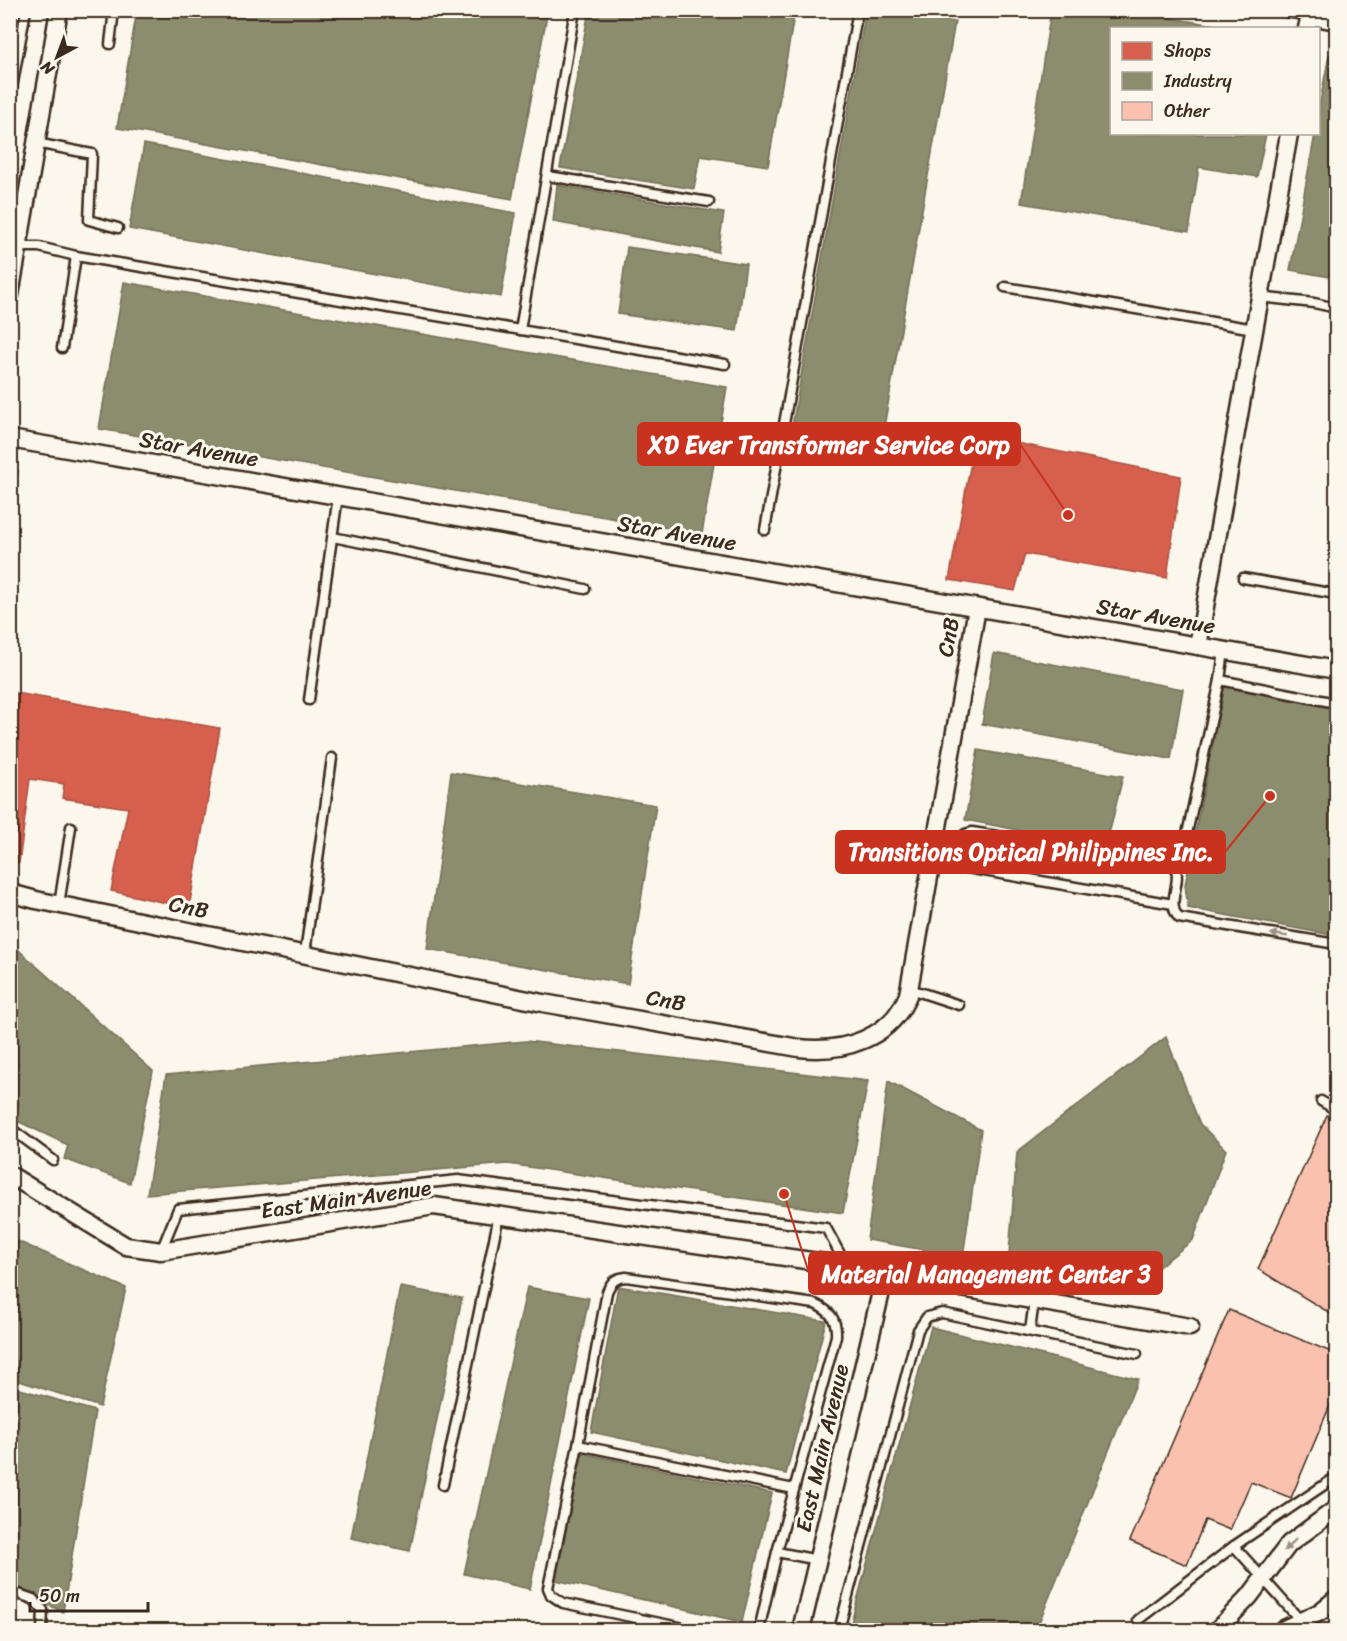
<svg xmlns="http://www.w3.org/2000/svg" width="1347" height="1641" viewBox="0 0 1347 1641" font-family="Sriracha,sans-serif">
  <rect width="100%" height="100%" fill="#fbf7ec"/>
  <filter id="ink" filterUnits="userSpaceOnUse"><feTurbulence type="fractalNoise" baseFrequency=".0167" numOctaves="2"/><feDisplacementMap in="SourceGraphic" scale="12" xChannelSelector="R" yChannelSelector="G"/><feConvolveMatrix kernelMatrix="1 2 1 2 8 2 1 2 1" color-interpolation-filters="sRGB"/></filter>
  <g filter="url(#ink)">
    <g fill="#d6604d" stroke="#a8503f" stroke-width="1.5">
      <path d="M976,435L1181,476L1167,578L1025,554L1015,591L949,580Z"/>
      <path d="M10,692L220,728L189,908L111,891L128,808L62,798L64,784L30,779L19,863L10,861Z"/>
    </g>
    <g fill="#8c8c6e" stroke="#746f56" stroke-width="1.5">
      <path d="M137,10H548L512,199L117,128Z"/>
      <path d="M589,10H795L768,166L700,156L694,189L560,168Z"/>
      <path d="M866,10H894L955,22L881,444L792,427Z"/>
      <path d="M1051,10H1118L1235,28H1112V134H1266L1257,177L1199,167L1189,232L1021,203Z"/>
      <path d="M1329,55L1336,56V278L1290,270L1315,134H1318V112Z"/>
      <path d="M144,144L516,213L501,297L129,229Z"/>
      <path d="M557,185L724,213L718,252L553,222Z"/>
      <path d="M627,247L746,264L737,331L618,314Z"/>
      <path d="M124,282L727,387L702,534L99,429Z"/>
      <path d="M10,469L18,471L10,509Z"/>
      <path d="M994,653L1183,689L1171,759L982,724Z"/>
      <path d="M1224,687L1336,706V925L1331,935L1188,908L1185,885Z"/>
      <path d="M978,750L1123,776L1106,847L965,820Z"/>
      <path d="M451,772L656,805L628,984L427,949Z"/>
      <path d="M12,944L153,1071L130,1183L64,1159L68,1145L13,1119L19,1102L10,1099Z"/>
      <path d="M1166,1037L1200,1124L1226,1150L1193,1240L1137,1284L1008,1266L1017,1152Z"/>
      <path d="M526,1041L868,1081L843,1213L508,1164L147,1194L166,1075Z"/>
      <path d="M888,1081L981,1130L963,1257L867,1240Z"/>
      <path d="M10,1238L126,1288L100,1407L10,1378Z"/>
      <path d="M618,1286L826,1321L786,1474L591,1432Z"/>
      <path d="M400,1287L462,1298L410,1551L351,1538Z"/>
      <path d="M527,1287L589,1298L530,1589L464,1574Z"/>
      <path d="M931,1327L1138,1379L1036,1630H849Z"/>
      <path d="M10,1386L95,1411L63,1612L10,1588Z"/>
      <path d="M581,1453L772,1493L742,1622L555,1580Z"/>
    </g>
    <g fill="#fac1af" stroke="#3b2a1e" stroke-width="1.5">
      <path d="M1327,1115L1336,1121V1317L1258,1269Z"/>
      <path d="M1229,1310L1336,1354V1391L1291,1498L1251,1482L1230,1530L1205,1520L1187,1565L1130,1541Z"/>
    </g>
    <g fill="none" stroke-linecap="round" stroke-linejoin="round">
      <defs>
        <g id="service">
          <path d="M1275,10L1310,16"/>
          <path d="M110,44L114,10"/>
          <path d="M10,99L26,10"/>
          <path d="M36,143L92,154L89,220L118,228"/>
          <path d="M548,176L709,202"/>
          <path d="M19,247H39L76,256L725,364"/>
          <path d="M1005,287L1254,329"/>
          <path d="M1259,297L1314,303L1336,308"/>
          <path d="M520,330L575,10"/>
          <path d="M62,348L76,256"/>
          <path d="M765,530L858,10"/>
          <path d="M333,537L585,589"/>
          <path d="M1243,578L1336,594"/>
          <path d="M1220,680L1336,703"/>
          <path d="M309,700L338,496"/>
          <path d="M1187,834L1220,680L1224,651"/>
          <path d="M933,845L960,852"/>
          <path d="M1173,904L967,868C957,859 962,846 965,834L972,832L1172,863C1186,878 1164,902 1179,918L1336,944"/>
          <path d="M59,905L71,827"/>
          <path d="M305,953L332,758"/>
          <path d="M910,989L959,1005"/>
          <path d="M1321,1101L1336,1110"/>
          <path d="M10,1128L53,1160"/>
          <path d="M161,1251L178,1209L458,1180L826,1228L846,1265"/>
          <path d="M1030,1331L1034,1301"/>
          <path d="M578,1445L794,1489"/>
          <path d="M443,1485L499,1215"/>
          <path d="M10,1591L33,1599L43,1610L42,1630"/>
          <path d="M1138,1620L1234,1546"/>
          <path d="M1301,1621L1234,1546L1336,1477"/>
          <path d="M694,1630L563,1603L551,1595L548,1588L578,1445L607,1292C611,1282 615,1278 626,1277L815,1304C830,1311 837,1319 836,1336L777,1552"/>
          <path d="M759,1630L777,1552L818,1560"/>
          <path d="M839,1630L918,1330L927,1317L942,1313L1137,1354"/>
        </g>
        <g id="minor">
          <path d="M1307,28L1310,16L1336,21"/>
          <path d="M10,295L59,10"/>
          <path d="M10,439L1336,670"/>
          <path d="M1198,646L1289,134"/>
          <path d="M10,893L36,900L543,1003L799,1048C842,1053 891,1039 908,995L977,608"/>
          <path d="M10,1175L126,1246L161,1251L434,1206L846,1266L885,1275L1190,1327"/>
          <path d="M801,1630L885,1275"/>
          <path d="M1217,1630L1249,1597L1289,1544L1336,1509"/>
          <path d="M1282,1630L1320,1612L1336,1599"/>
        </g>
      </defs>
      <use href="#service" stroke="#3b2a1e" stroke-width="13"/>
      <use href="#minor" stroke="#3b2a1e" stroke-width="21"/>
      <use href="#service" stroke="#fbf7ec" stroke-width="8"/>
      <use href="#minor" stroke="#fbf7ec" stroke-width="16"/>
    </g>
    <defs><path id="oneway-solid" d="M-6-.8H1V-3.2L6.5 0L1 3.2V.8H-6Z" transform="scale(1.5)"/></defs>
    <g fill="#9b9085">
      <use href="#oneway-solid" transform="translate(1279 935) rotate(-171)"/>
      <use href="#oneway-solid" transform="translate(1290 1545) rotate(136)"/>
    </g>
  </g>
  <g text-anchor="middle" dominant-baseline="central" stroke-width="6" stroke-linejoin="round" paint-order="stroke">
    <g font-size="22" fill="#3b2a1e" stroke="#fbf7ec">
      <text transform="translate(199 449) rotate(10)">Star Avenue</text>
      <text transform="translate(677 533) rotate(10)">Star Avenue</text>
      <text transform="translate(1156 616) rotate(10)">Star Avenue</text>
      <text transform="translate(948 637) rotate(-80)">CnB</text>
      <text transform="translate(189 907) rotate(11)">CnB</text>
      <text transform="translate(666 1000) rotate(10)">CnB</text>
      <text transform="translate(346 1199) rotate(-8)">East Main Avenue</text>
      <text transform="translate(822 1448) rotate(-77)">East Main Avenue</text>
    </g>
  </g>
  <path fill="none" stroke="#c8321e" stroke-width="2" d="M1068 515L1020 444M1270 796L1225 852M784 1194L809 1273"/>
  <g fill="#c8321e" stroke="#fbf7ec" stroke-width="2">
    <circle cx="1068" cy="515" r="6"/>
    <circle cx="1270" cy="796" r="6"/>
    <circle cx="784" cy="1194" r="6"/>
  </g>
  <g fill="#c8321e" stroke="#c8321e" stroke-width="2">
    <rect x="638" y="423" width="382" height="42" rx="6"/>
    <rect x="836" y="831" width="389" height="42" rx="6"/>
    <rect x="809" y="1252" width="353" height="42" rx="6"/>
  </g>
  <g font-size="24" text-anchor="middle" font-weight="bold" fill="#fff">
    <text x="829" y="453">XD Ever Transformer Service Corp</text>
    <text x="1031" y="860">Transitions Optical Philippines Inc.</text>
    <text x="986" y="1282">Material Management Center 3</text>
  </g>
  <rect width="1347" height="1641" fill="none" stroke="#fbf7ec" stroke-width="36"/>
  <rect x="18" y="18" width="1311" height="1605" fill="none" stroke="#3b2a1e" stroke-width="2" filter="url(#ink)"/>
  <rect x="1110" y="27" width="210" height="108" fill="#fbf7ec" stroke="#aea59a" stroke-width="1.5"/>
  <rect x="1122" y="42" width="30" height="18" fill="#d6604d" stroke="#aea59a" stroke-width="1.5"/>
  <text x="1164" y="57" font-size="18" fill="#3b2a1e">Shops</text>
  <rect x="1122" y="72" width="30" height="18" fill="#8c8c6e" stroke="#aea59a" stroke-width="1.5"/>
  <text x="1164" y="87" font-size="18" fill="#3b2a1e">Industry</text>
  <rect x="1122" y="102" width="30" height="18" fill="#fac1af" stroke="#aea59a" stroke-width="1.5"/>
  <text x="1164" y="117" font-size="18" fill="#3b2a1e">Other</text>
  <g transform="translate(57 57) rotate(221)" stroke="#fbf7ec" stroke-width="4.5" paint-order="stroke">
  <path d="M0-4.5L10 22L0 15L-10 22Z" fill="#3b2a1e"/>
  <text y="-9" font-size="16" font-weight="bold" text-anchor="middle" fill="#3b2a1e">N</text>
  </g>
  <path d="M30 1602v9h118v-9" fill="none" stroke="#3b2a1e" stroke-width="3"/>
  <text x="39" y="1602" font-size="18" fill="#3b2a1e" stroke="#fbf7ec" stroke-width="4.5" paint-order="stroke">50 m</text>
</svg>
